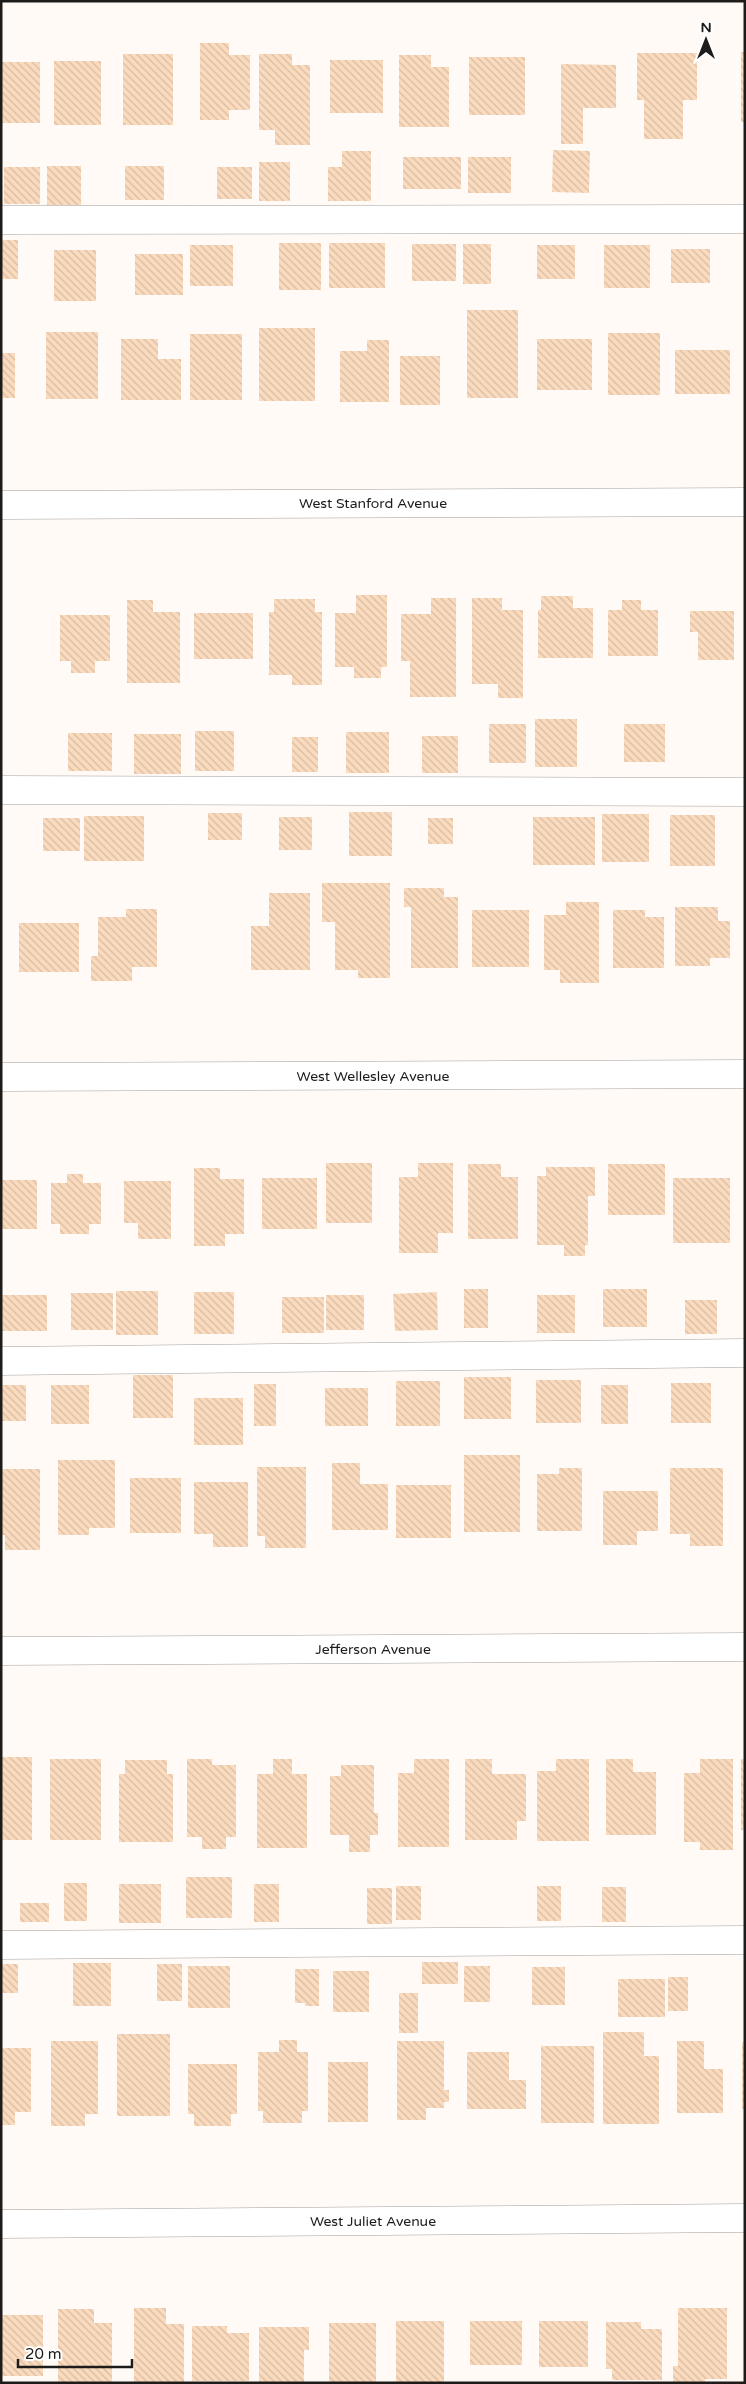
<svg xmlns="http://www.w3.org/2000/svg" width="746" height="2384" viewBox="0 0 746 2384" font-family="'Varela Round',sans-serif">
  <defs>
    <pattern id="building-back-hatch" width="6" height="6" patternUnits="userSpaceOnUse" patternTransform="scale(1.25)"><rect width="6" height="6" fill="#fbdbbe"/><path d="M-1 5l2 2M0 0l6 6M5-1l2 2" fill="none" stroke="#d7bba3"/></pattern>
  </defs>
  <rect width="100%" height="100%" fill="#fffaf6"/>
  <g fill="url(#building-back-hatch)">
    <path d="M200,43H229V55H250V110H229V120H200Z"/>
    <rect x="741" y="52" width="4" height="70"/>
    <path d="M637,53H697V100H683V139H644V100H637Z"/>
    <rect x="123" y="54" width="50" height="71"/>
    <path d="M259,54H292V65H310V145H275V130H259Z"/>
    <path d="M399,55H431V67H449V127H399Z"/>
    <rect x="469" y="57" width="56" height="58"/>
    <rect x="330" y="60" width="53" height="53"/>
    <rect x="54" y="61" width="47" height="64"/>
    <rect x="1" y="62" width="39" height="61"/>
    <path d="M561,64L616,65V108H583V144H561Z"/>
    <path d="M553,150L590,151L589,193L552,192Z"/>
    <path d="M342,151H371V201H328V167H342Z"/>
    <rect x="403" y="157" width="58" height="32"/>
    <rect x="468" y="157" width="43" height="36"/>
    <rect x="259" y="162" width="31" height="39"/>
    <rect x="47" y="166" width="34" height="39"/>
    <rect x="125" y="166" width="39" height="34"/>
    <rect x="4" y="167" width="36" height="37"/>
    <rect x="217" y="167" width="35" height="32"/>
    <rect x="1" y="240" width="17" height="39"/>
    <rect x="279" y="243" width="42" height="47"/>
    <rect x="329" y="243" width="56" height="45"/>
    <rect x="412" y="244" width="44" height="37"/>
    <rect x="463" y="244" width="28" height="40"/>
    <rect x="190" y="245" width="43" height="41"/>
    <rect x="537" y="245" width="38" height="34"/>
    <rect x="604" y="245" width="46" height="43"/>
    <rect x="671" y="249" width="39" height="34"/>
    <rect x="54" y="250" width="42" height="51"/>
    <rect x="135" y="254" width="48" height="41"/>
    <rect x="467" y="310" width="51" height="88"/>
    <rect x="259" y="328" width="56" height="73"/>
    <rect x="46" y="332" width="52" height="67"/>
    <rect x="608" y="333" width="52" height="62"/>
    <rect x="190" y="334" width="52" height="66"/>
    <path d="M121,339H158V359H181V400H121Z"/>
    <rect x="537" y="339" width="55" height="51"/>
    <path d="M367,340H389V402H340V351H367Z"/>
    <rect x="675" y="350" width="55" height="44"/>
    <rect x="1" y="353" width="14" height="45"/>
    <rect x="400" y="356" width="40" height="49"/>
    <path d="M356,595H387V667H381V678H354V667H335V613H356Z"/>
    <path d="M541,596H573V608H593V658H538V610H541Z"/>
    <path d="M431,598H456V697H410V661H401V614H431Z"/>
    <path d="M472,598H502V610H523V698H498V684H472Z"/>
    <path d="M274,599H315V612H322V685H292V675H269V612H274Z"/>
    <path d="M127,600H153V612H180V683H127Z"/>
    <path d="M622,600H641V610H658V656H608V610H622Z"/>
    <path d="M690,611H734V660H698V632H690Z"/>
    <rect x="194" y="613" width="59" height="46"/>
    <path d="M60,615H110V661H95V673H71V661H60Z"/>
    <rect x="535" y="719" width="42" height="48"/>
    <rect x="489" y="724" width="37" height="39"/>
    <rect x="624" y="724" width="41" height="38"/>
    <rect x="195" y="731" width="39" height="40"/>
    <rect x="346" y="732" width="43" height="41"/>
    <rect x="68" y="733" width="44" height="38"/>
    <rect x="134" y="734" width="47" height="40"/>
    <rect x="422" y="736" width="36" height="37"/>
    <rect x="292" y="737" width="26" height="35"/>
    <rect x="349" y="812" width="43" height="44"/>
    <rect x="208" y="813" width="34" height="27"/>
    <rect x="602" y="814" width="47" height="48"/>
    <rect x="670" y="815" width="45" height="51"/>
    <rect x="84" y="816" width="60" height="45"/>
    <rect x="279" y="817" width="33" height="33"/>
    <rect x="533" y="817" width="62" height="48"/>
    <rect x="43" y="818" width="37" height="33"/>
    <rect x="428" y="818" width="25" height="26"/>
    <path d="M322,883H390V978H358V970H335V922H322Z"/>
    <path d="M404,888H444V897H458V968H411V907H404Z"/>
    <path d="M269,893H310V970H251V926H269Z"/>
    <path d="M566,902H599V983H560V970H544V915H566Z"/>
    <path d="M675,907H718V921H730V958H710V966H675Z"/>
    <path d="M126,909H157V967H132V981H91V956H98V917H126Z"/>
    <rect x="472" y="910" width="57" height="57"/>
    <path d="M613,910H645V917H664V968H613Z"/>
    <rect x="19" y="923" width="60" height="49"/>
    <rect x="326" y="1163" width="46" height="60"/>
    <path d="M418,1163H453V1233H438V1253H399V1177H418Z"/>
    <path d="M468,1164H501V1177H518V1239H468Z"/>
    <rect x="608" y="1164" width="57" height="51"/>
    <path d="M546,1167H595V1196H588V1245H585V1256H564V1245H537V1176H546Z"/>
    <path d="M194,1168H220V1179H244V1234H225V1246H194Z"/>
    <path d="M67,1174H83V1183H101V1224H89V1234H60V1224H51V1183H67Z"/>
    <rect x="262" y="1178" width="55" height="51"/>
    <rect x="673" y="1178" width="57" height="65"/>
    <rect x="1" y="1180" width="36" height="49"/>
    <path d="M124,1181H171V1239H138V1223H124Z"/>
    <rect x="464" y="1289" width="24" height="39"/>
    <rect x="603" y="1289" width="44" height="38"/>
    <rect x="116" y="1291" width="42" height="44"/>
    <rect x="194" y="1292" width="40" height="42"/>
    <path d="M437,1292L438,1330L395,1331L393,1294Z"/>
    <rect x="71" y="1293" width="42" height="37"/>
    <rect x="2" y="1295" width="45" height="36"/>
    <rect x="326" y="1295" width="38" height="35"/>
    <rect x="537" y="1295" width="38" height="38"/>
    <rect x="282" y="1297" width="42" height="36"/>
    <rect x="685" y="1300" width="32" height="34"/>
    <rect x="133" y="1375" width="40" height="43"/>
    <rect x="464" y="1377" width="47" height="42"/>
    <rect x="536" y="1380" width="45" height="43"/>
    <rect x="396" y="1381" width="44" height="45"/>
    <rect x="671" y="1383" width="40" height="40"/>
    <rect x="254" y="1384" width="22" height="42"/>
    <rect x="1" y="1385" width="25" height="36"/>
    <rect x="51" y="1385" width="38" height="39"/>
    <rect x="601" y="1385" width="27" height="39"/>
    <rect x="325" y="1388" width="43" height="38"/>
    <rect x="194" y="1398" width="49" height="47"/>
    <rect x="464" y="1455" width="56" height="77"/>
    <path d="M58,1460H115V1528H89V1535H58Z"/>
    <path d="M332,1463H360V1484H388V1530H332Z"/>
    <path d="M257,1467H306V1548H265V1536H257Z"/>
    <path d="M559,1468H582V1531H537V1474H559Z"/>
    <path d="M670,1468H723V1546H690V1534H670Z"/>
    <path d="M1,1469H40V1550H5V1535H1Z"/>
    <rect x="130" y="1478" width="51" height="55"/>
    <path d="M194,1482H248V1547H213V1534H194Z"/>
    <rect x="396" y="1485" width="55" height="53"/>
    <path d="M603,1491H658V1531H637V1545H603Z"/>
    <rect x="1" y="1757" width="31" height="83"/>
    <rect x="50" y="1759" width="51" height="81"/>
    <path d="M187,1759H212V1765H236V1837H226V1849H202V1837H187Z"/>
    <path d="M273,1759H292V1774H307V1848H257V1774H273Z"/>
    <path d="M414,1759H449V1847H398V1773H414Z"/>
    <path d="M465,1759H492V1774H526V1821H517V1840H465Z"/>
    <path d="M556,1759H589V1841H537V1771H556Z"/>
    <path d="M606,1759H633V1772H656V1835H606Z"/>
    <path d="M700,1759H733V1850H700V1842H684V1773H700Z"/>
    <rect x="741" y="1759" width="4" height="71"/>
    <path d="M125,1760H167V1774H173V1842H119V1774H125Z"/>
    <path d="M341,1765H374V1813H378V1835H370V1852H349V1835H330V1776H341Z"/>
    <rect x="186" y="1877" width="46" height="41"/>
    <rect x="64" y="1883" width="23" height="38"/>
    <rect x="119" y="1884" width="42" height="39"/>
    <rect x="254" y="1884" width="25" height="38"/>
    <rect x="396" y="1886" width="25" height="34"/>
    <rect x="537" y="1886" width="24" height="35"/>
    <rect x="602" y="1887" width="24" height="35"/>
    <rect x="367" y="1888" width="25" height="36"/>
    <rect x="20" y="1903" width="29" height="19"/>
    <rect x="422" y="1962" width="36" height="22"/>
    <rect x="73" y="1963" width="38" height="43"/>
    <rect x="1" y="1964" width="17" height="29"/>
    <rect x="157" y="1964" width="25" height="37"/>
    <rect x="188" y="1966" width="42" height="42"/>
    <rect x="464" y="1966" width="26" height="36"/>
    <rect x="532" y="1967" width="33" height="38"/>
    <path d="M295,1969H319V2006H305V2003H295Z"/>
    <rect x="333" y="1971" width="36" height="41"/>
    <rect x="668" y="1977" width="20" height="34"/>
    <rect x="618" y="1979" width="47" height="38"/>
    <rect x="399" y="1993" width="19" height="40"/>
    <path d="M603,2032H644V2056H659V2124H603Z"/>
    <rect x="117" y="2034" width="53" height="82"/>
    <path d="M279,2040H297V2052H308V2111H302V2123H263V2111H258V2052H279Z"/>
    <path d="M51,2041H98V2114H85V2126H51Z"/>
    <path d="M397,2041H444V2090H449V2102H444V2108H426V2120H397Z"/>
    <path d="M677,2041H704V2069H723V2113H677Z"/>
    <rect x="742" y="2042" width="3" height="67"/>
    <rect x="541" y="2046" width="53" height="77"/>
    <path d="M1,2048H31V2112H15V2125H1Z"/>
    <path d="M467,2052H509V2080H526V2109H467Z"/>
    <rect x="328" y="2062" width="40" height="60"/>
    <path d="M188,2064H237V2114H231V2126H194V2114H188Z"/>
    <path d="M134,2308H166V2324H184V2383H134Z"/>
    <path d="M678,2308H727V2379H705V2383H673V2366H678Z"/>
    <path d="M58,2309H94V2323H112V2383H58Z"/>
    <rect x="1" y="2315" width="42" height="61"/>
    <rect x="396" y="2321" width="48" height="62"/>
    <rect x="470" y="2321" width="52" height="44"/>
    <rect x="539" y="2321" width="49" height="46"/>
    <path d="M606,2322H641V2329H662V2380H612V2369H606Z"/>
    <rect x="329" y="2323" width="47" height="60"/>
    <path d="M192,2326H227V2333H249V2381H192Z"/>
    <path d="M259,2327H309V2350H304V2383H259Z"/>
  </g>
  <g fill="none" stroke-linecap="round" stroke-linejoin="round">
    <defs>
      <g id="minor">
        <path d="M1,220L745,219"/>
        <path d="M1,505L745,502"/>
        <path d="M1,790L745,792"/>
        <path d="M1,1077L745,1074"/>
        <path d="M1,1361L745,1353"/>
        <path d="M1,1651L745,1647"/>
        <path d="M1,1945L745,1940"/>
        <path d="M1,2224L745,2218"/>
      </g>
    </defs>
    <use href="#minor" stroke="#a49f9c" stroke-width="29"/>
    <use href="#minor" stroke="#fff" stroke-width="28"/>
  </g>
  <g text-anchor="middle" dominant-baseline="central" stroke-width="5" stroke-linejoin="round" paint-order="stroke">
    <g font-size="14" fill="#1e1c1b" stroke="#fff">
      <text x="373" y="503">West Stanford Avenue</text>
      <text x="373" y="1076">West Wellesley Avenue</text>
      <text x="373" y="1649">Jefferson Avenue</text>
      <text x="373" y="2221">West Juliet Avenue</text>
    </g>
  </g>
  <rect width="746" height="2384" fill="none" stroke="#1e1c1b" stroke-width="5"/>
  <g transform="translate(706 40)" stroke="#ffffff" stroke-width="4" paint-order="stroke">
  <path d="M0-4L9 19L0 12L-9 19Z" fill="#1e1c1b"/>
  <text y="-8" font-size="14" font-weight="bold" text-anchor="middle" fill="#1e1c1b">N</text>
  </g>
  <path d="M18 2359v8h114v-8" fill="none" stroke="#1e1c1b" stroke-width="2.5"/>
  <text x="25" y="2359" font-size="15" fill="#1e1c1b" stroke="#ffffff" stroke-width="4" paint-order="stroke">20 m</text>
</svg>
